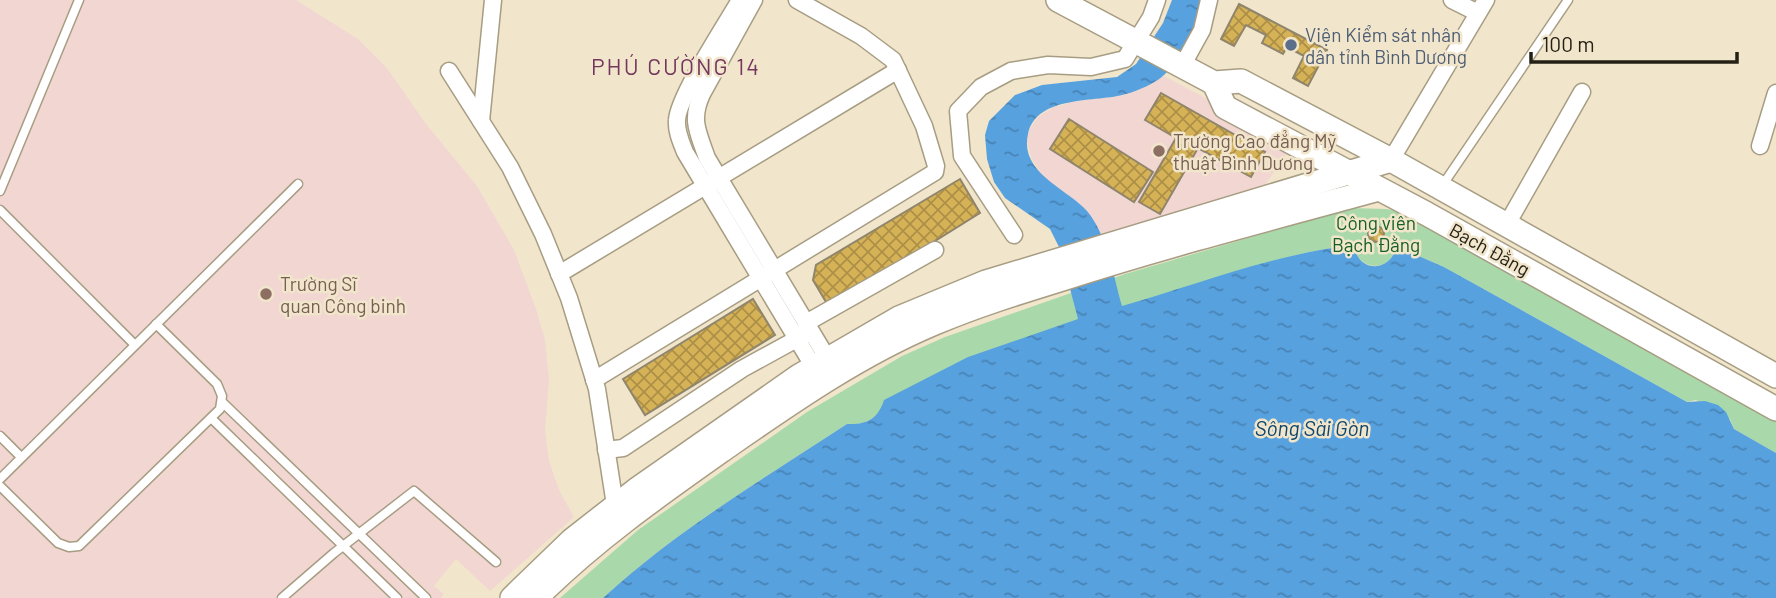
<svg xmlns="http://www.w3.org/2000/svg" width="1776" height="598" viewBox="0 0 1776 598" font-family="Barlow,sans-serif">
  <defs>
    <pattern id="water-ripples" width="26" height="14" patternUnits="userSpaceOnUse" patternTransform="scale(1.75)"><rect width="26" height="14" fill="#57a1df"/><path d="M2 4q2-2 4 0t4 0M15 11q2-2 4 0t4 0" fill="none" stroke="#4883b4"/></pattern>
    <pattern id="building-cross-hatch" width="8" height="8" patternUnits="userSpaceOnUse" patternTransform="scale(1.75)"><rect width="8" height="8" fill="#d6b257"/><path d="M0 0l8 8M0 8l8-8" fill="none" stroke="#ad9047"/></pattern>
  </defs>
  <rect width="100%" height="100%" fill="#f1e6cb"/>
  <g fill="#f1d6d2">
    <path d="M0,0H296L358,39L387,68L426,124L477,186L514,250L536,309L545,340L549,379L545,430L549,461L559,490L574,517L490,591L456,559L434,586L444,594L441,598H0Z"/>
    <path d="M1164,76L1293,145L1260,192L1101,235L1086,210L1047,180L1039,171L1031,157L1027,141L1029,130L1038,117L1052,108L1076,101L1125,95Z"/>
  </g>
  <path fill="#a9d9ab" d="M1351,208L1387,209L1428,219L1776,415V453L1734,429L1730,419L1696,400L1687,402L1444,267L1414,254L1396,249C1387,274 1358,270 1353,245C1269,255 1192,287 1114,318C1036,349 958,379 881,410C870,422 862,425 847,424C763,479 677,530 603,598H560L638,530L807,412L902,356L945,337L1125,274Z"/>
  <path fill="url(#water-ripples)" d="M1172,0H1203C1195,27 1186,56 1164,75C1156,83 1137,91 1126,94C1097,103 1037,94 1028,134C1019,173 1068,189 1087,211C1108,236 1113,276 1122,306C1199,284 1274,254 1354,245C1357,271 1387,274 1396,249L1414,254L1444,267L1687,402L1705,401L1718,405L1726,412L1734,429L1776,453V598H603C677,530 763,479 847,424C866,425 878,419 884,400L968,357L1078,319L1059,247L1050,229L1005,198L994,182L987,159L985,135L989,121L1015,95L1042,85L1117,77L1136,64L1163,23Z"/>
  <g fill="url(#building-cross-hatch)" stroke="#8f856c" stroke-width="2">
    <path d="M1239,4L1327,50L1308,86L1293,78L1304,56L1287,47L1283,54L1262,43L1266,35L1246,25L1234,46L1221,39Z"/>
    <path d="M1161,93L1265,152L1251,177L1198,148L1160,214L1139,202L1176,138L1145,120Z"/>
    <path d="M1069,119L1153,172L1134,202L1050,149Z"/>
    <path d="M960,179L980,213L829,307L813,280L816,265Z"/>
    <circle cx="1376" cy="234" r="8"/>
    <path d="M753,299L775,335L645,415L623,379Z"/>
  </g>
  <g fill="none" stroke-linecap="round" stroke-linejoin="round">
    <defs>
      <g id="lane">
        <path d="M1442,186L1568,0"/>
        <path d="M0,191L79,0"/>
        <path d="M0,210L135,345"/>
        <path d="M222,402L426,598"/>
        <path d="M211,418L397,598"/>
        <path d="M0,436L21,457"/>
        <path d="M0,479L298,184"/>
        <path d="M0,486L58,543L69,547L79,546L220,409L222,396L217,384L156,324"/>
        <path d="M282,598L334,553L414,491L496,562"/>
      </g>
      <g id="street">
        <path d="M740,0C726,24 678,97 677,120C676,131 681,142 685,152L818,374"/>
        <path d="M754,0L702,94C690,120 698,132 707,158L832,366"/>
        <path d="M1452,0L1478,13"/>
        <path d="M1181,68L1202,30L1209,0"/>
        <path d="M449,71L510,167L543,234L569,298L597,389L615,505"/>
        <path d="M481,121L493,0"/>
        <path d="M1760,146L1776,93"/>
        <path d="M1391,160L1486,0"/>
        <path d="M1506,226L1582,92"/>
        <path d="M1014,235L962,156L958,111L981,87L1011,71L1048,65L1091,67L1125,59L1151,17L1157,0"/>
        <path d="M559,274L898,70"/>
        <path d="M594,380L935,172L936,166L924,126L893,60L861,36L797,0"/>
        <path d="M606,450L623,448L742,369L804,335L808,330L806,323L935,250"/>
      </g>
      <g id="secondary">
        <path d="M1058,0L1214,83L1241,81L1391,160L1776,376"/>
        <path d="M1214,83L1225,107L1427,214L1776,409"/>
        <path d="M512,598L572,540L636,490L799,376L899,318L986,282L1391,160"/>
        <path d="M536,598C595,539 663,492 731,444C796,399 861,354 935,323C975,306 1017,293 1059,280C1165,246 1272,218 1379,189"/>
      </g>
    </defs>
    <use href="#lane" stroke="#a79d83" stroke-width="11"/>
    <use href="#street" stroke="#a79d83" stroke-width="19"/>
    <use href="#secondary" stroke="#a79d83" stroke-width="26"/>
    <use href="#lane" stroke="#fff" stroke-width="8"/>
    <use href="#street" stroke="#fff" stroke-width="16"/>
    <use href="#secondary" stroke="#fff" stroke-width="23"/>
  </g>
  <circle fill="#5c6f8a" stroke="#f1e6cb" stroke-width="2.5" cx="1291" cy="45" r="7"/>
  <g fill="#8d6e63" stroke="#f1e6cb" stroke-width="2.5">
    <circle cx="1159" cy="151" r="7"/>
    <circle cx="266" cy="294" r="7"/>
  </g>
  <g text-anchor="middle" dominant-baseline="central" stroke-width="5" stroke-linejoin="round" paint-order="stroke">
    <g font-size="19" fill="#4e5e75" stroke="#f1e6cb" text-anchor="start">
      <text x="1305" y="34">Viện Kiểm sát nhân<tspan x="1305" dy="22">dân tỉnh Bình Dương</tspan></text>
    </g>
    <g font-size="19" fill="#785e54" stroke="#f1e6cb" text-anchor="start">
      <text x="1173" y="140">Trường Cao đẳng Mỹ<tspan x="1173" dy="22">thuật Bình Dương</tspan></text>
      <text x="280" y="283">Trường Sĩ<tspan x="280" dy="22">quan Công binh</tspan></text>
    </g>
    <g font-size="19" fill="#156124" stroke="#f1e6cb">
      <text x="1376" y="222">Công viên<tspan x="1376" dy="22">Bạch Đằng</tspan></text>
    </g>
    <g font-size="19" fill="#242016" stroke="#f1e6cb">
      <text transform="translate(1490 249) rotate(29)">Bạch Đằng</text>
    </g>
    <g font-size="21" font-style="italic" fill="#0f466f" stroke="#f1e6cb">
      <text x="1312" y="427">Sông Sài Gòn</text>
    </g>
    <g font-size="23" letter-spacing="2" fill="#74375e" stroke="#f1e6cb">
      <text x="676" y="66">PHÚ CƯỜNG 14</text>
    </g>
  </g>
  <path d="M1531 52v10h206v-10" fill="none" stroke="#242016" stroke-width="3.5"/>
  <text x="1542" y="52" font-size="21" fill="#242016" stroke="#f1e6cb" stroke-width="5" paint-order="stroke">100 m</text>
</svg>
